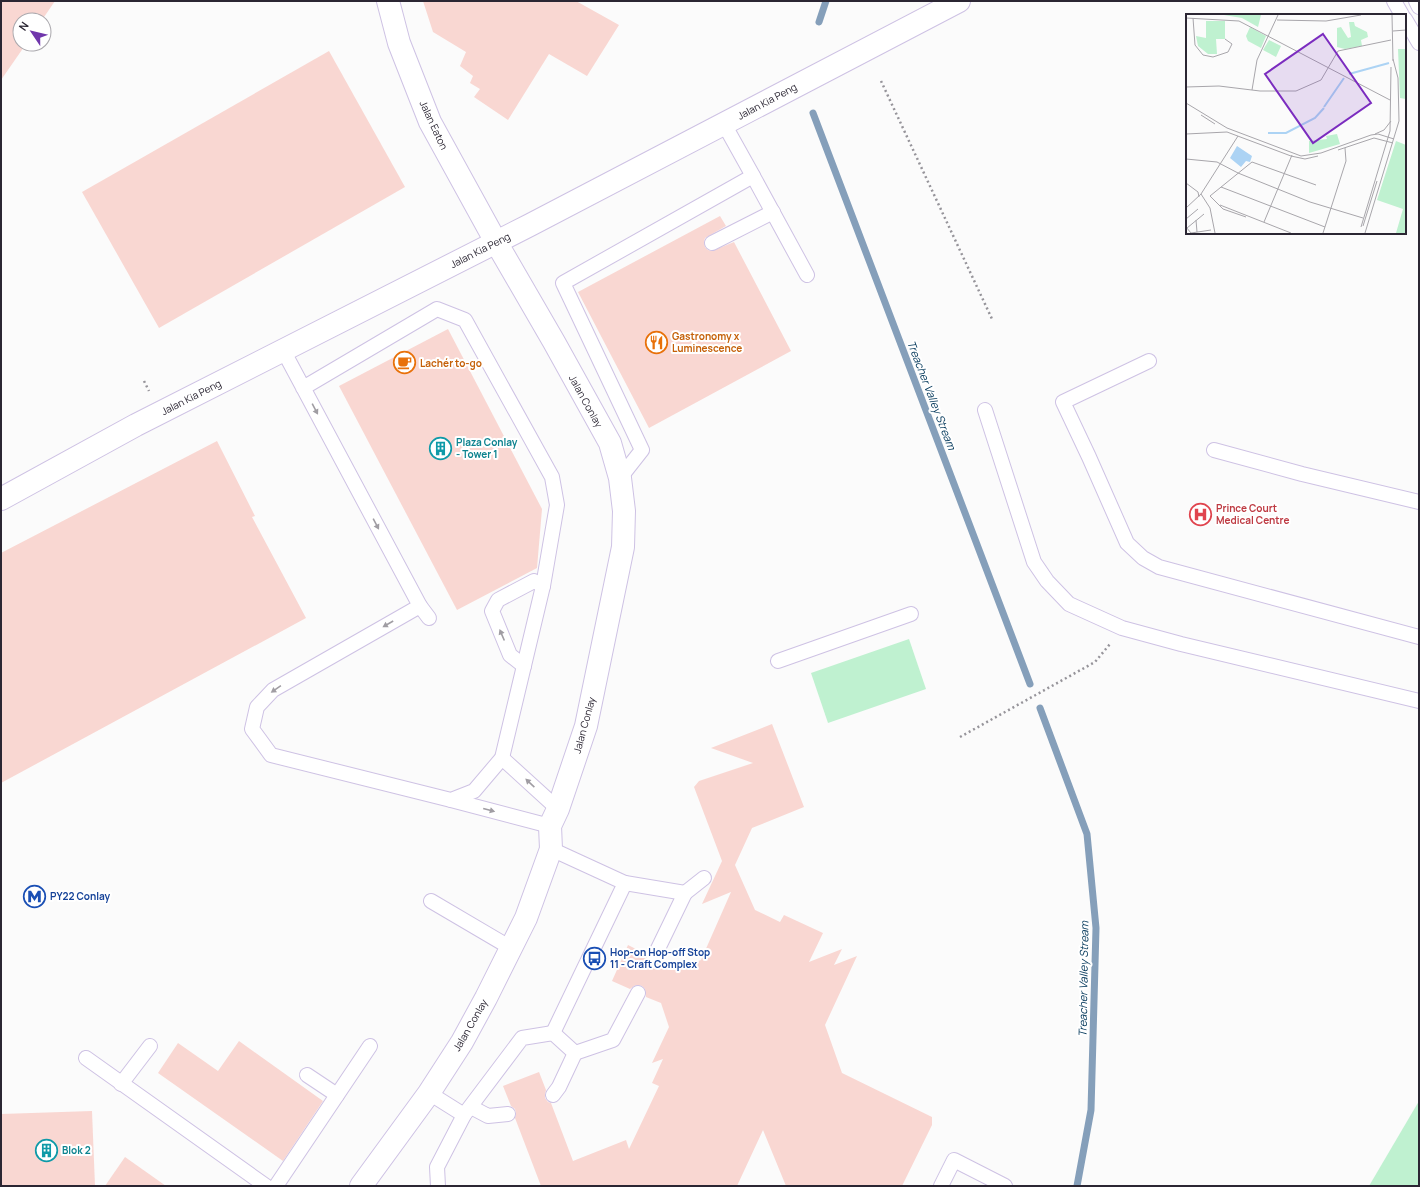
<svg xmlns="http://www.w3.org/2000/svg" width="1420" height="1187" viewBox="0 0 1420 1187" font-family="Manrope,sans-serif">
  <rect width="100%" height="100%" fill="#fbfbfb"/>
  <g fill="#bff1d0">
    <path d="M909,639L926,689L828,723L811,673Z"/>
    <path d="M1419,1101V1186H1369Z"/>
  </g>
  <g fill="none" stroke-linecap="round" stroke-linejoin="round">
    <g stroke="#859fba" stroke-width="7">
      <path d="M819,22L826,1"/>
      <path d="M813,113L1030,684"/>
      <path d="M1040,708L1087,834L1096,928L1091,1110L1077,1186"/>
    </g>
  </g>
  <g fill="#f9d7d2">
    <path d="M1,1H55L42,20H20V44H26L1,80Z"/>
    <path d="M423,1H576L619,25L587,76L549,54L508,120L474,97L480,89L470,83L473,76L460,66L466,52L433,32Z"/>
    <path d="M329,51L405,187L159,328L82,192Z"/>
    <path d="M720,216L726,226L705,238L704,242L705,247L708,250L712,251L734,242L791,351L649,428L578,292Z"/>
    <path d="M448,329L542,509L537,568L457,610L339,386Z"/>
    <path d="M217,441L255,516L252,517L306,618L1,783V553Z"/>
    <path d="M772,724L804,807L752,828L735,865L755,910L780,922L784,915L823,933L809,962L842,949L834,965L857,956L825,1025L842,1073L932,1117V1125L902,1186H786L763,1130L737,1186H541L515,1118L516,1114L515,1109L511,1106L503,1086L539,1072L546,1090L545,1094V1098L548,1102L551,1103L573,1161L626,1140L629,1149L659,1086L652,1083L663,1059L652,1063L669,1027L661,1003L646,997L645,989L642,986L638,985L634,986L630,989L612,981L628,945L646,954L647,961L651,965L658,964L662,961L679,969L701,960L731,892L702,904L722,861L694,787L699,781L753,763L711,748Z"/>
    <path d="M239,1041L323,1101L283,1161L158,1073L178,1043L218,1071Z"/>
    <path d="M92,1111L95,1186H1V1114Z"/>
    <path d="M125,1157L166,1186H105Z"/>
  </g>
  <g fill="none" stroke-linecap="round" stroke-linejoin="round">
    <defs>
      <g id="lane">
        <path d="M1394,1L1402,15"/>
        <path d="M1416,1L1419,7"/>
        <path d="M1405,19L1419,43"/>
        <path d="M753,176L807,275"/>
        <path d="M712,243L773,212"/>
        <path d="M283,350L420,606L273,690L257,707L252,729L271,755L451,800L474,791L502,758L543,586L557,505L552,477L465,320L437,309L303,388"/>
        <path d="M1149,361L1063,402L1089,457L1127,543L1143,558L1159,567L1419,637"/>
        <path d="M985,410L1034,562L1047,581L1069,604L1122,628L1181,644L1419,701"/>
        <path d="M1214,450L1302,474L1419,502"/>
        <path d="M620,478L642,450L563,283L753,176L724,124"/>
        <path d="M420,606L429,618"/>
        <path d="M778,661L911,614"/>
        <path d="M524,666L510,655L492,611L498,600L534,581L543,586"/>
        <path d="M502,758L558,809"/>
        <path d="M451,800L550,826"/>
        <path d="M551,849L625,883L553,1033"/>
        <path d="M625,883L685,893L654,957"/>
        <path d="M685,893L704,878"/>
        <path d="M431,901L511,948"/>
        <path d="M575,1053L613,1040L638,993"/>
        <path d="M86,1058L266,1186"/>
        <path d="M307,1075L337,1095"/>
        <path d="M121,1084L150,1046"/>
        <path d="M429,1093L464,1115"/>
        <path d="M471,1107L488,1116L508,1114"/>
        <path d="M276,1186L370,1046"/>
        <path d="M438,1186L437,1167L464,1115L522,1038L553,1033L575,1053L559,1087L553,1095"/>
        <path d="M941,1186L954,1160L1005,1186"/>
      </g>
      <path id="street" d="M388,1L399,43L430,122L496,242"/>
      <g id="secondary">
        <path d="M1,499L136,425L530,225L959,1"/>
        <path d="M361,1186L429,1093L462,1042L486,998L526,918L551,849L550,826L558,809L586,726L623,547L624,511L620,478L610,443L554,342L496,242"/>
      </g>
    </defs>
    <use href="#lane" stroke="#cec2e4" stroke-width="16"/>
    <use href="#street" stroke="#cec2e4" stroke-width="24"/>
    <use href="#secondary" stroke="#cec2e4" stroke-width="24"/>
    <g stroke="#96949a" stroke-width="2.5" stroke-dasharray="2 3" stroke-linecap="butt">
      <path d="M881,81L992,319"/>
      <path d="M144,381L149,391"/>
      <path d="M960,737L1095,662L1110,644"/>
    </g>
    <use href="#lane" stroke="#fff" stroke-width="14"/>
    <use href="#street" stroke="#fff" stroke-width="22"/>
    <use href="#secondary" stroke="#fff" stroke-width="22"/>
  </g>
  <defs><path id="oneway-solid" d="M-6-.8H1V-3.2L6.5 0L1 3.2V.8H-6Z"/></defs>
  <g fill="#a09da3">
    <use href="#oneway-solid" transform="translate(315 409) rotate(62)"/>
    <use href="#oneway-solid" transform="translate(376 524) rotate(62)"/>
    <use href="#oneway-solid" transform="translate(388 624) rotate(150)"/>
    <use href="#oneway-solid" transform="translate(502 635) rotate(-113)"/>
    <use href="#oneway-solid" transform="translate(276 689) rotate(145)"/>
    <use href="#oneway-solid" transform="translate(530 783) rotate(-137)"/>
    <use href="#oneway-solid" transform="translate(489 810) rotate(15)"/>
  </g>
  <defs>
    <symbol id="restaurant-ring" viewBox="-11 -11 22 22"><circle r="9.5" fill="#fff" stroke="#e8710a" stroke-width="1.5"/><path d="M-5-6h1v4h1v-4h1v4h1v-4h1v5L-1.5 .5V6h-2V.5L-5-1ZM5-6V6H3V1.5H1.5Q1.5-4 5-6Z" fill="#e8710a"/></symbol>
    <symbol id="cafe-ring" viewBox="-11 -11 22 22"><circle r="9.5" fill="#fff" stroke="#e8710a" stroke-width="1.5"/><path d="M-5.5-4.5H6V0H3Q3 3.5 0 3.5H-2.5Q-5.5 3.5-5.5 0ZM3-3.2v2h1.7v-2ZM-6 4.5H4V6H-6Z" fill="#e8710a"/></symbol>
    <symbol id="building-ring" viewBox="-11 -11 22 22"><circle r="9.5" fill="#fff" stroke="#0f9aa8" stroke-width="1.5"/><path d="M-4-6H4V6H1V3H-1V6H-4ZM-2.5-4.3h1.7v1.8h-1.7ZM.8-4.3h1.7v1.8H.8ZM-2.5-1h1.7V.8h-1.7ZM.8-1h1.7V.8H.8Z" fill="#0f9aa8"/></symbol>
    <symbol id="hospital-ring" viewBox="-11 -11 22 22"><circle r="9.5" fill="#fff" stroke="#e0444e" stroke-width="1.5"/><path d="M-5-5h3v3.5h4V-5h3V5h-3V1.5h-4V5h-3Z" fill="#e0444e"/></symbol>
    <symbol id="metro-ring" viewBox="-11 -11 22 22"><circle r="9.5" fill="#fff" stroke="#1a4fb4" stroke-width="1.5"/><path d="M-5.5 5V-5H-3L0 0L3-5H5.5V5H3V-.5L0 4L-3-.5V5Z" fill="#1a4fb4"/></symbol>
    <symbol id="bus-ring" viewBox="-11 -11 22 22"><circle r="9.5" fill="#fff" stroke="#1a4fb4" stroke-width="1.5"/><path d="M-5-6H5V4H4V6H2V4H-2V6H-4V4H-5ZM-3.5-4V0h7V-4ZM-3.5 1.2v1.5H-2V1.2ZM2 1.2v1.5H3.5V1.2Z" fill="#1a4fb4"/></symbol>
  </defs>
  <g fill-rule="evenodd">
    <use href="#restaurant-ring" x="644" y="330" width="25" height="25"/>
    <use href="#cafe-ring" x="392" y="350" width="25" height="25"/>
    <use href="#building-ring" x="428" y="436" width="25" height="25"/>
    <use href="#hospital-ring" x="1188" y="502" width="25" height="25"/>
    <use href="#metro-ring" x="22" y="884" width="25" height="25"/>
    <use href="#bus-ring" x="582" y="946" width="25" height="25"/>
    <use href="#building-ring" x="34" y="1138" width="25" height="25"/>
  </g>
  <g text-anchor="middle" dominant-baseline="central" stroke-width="4" stroke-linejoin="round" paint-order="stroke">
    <g font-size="10" fill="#2b2633" stroke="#fff">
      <text transform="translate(767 101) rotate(-28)">Jalan Kia Peng</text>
      <text transform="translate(434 125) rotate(65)">Jalan Eaton</text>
      <text transform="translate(480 250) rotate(-27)">Jalan Kia Peng</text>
      <text transform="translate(191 397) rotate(-27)">Jalan Kia Peng</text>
      <text transform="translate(586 401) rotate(61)">Jalan Conlay</text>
      <text transform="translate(584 725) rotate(-75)">Jalan Conlay</text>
      <text transform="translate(470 1025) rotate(-60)">Jalan Conlay</text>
    </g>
    <g font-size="10" font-weight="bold" fill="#c56008" stroke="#fff" text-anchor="start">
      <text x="672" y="336">Gastronomy x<tspan x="672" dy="12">Luminescence</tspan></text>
      <text x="420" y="363">Lachér to-go</text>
    </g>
    <g font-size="10" font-weight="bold" fill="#0d838f" stroke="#fff" text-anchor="start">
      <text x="456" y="442">Plaza Conlay<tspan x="456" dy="12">- Tower 1</tspan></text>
      <text x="62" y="1150">Blok 2</text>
    </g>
    <g font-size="10" font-weight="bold" fill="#be3a42" stroke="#fff" text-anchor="start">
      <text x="1216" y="508">Prince Court<tspan x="1216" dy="12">Medical Centre</tspan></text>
    </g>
    <g font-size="10" font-weight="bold" fill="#164399" stroke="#fff" text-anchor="start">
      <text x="50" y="896">PY22 Conlay</text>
      <text x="610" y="952">Hop-on Hop-off Stop<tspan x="610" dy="12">11 - Craft Complex</tspan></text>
    </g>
    <g font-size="11" font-style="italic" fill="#003659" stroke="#fff">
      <text transform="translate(932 395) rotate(69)">Treacher Valley Stream</text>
      <text transform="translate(1083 979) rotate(-89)">Treacher Valley Stream</text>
    </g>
  </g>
  <g transform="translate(1186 14)">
    <rect width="220" height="220" fill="#fbfbfb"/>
    <path d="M38,1H75L72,13L56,4ZM20,7H39V25H30L31,40H22L12,32L10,22L20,24ZM163,8H168L169,12L181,18L182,23L175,26L176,32L159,35L151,33V14L155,13L162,24L165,23ZM64,13L80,22L75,34L62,27L60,22ZM83,26L95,32L90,43L77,36ZM212,35H220V85L214,84ZM151,120L154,130L123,139V127L141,125L140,122ZM210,127L220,131V219H210L217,195L191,186Z" fill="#bff1d0"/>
    <path d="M51,132L66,142L64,148L60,147L55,153L44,144Z" fill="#acd3f4"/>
    <path fill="none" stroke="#acd3f4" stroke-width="2" d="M163,60L203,49M138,93L158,64M82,119H100L129,104L138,94"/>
    <path fill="none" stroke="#a8a6ab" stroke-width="1" d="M206,1L207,47M0,4L53,7L204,86M7,4L9,31L17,41L27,43L42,38L46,30L39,25M91,6L140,7L175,1M207,17L220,16M0,73L33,72L74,77H110L135,66L152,37L205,26M66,76L71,46L92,1M0,89L41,114L115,142L135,139L185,121L192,120L208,125M15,101L29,110M0,120L41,118L105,142L119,145L132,142M189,120L198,116L205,107M152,136L188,124L207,129M0,145L31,148L52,159L124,188L177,204M0,169L12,178L13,183M35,173L139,213M15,180L24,194L29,219M34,191L105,219M0,194L15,180L52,122M60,203L37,195L24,182L66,148L130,171M0,205L12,195M10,206L11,218M78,208L106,141M177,212L191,167M0,213L5,219L25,216M175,213L204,117L205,53M1,214L18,200M137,219L160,147L159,134M179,219L213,107L212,64L207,45"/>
    <path fill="#7b2cbf" fill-opacity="0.15" stroke="#7b2cbf" stroke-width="2" d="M137,20L185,89L127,129L79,60Z"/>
    <rect width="220" height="220" fill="none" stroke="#2b2633" stroke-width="2"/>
  </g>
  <rect width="1420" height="1187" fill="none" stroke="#2b2633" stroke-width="4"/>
  <g transform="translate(32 32) rotate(305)"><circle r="19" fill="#ffffff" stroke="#aaa8ad"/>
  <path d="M0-3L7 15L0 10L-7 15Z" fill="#7036ac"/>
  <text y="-6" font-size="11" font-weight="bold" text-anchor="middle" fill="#2b2633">N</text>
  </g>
</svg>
